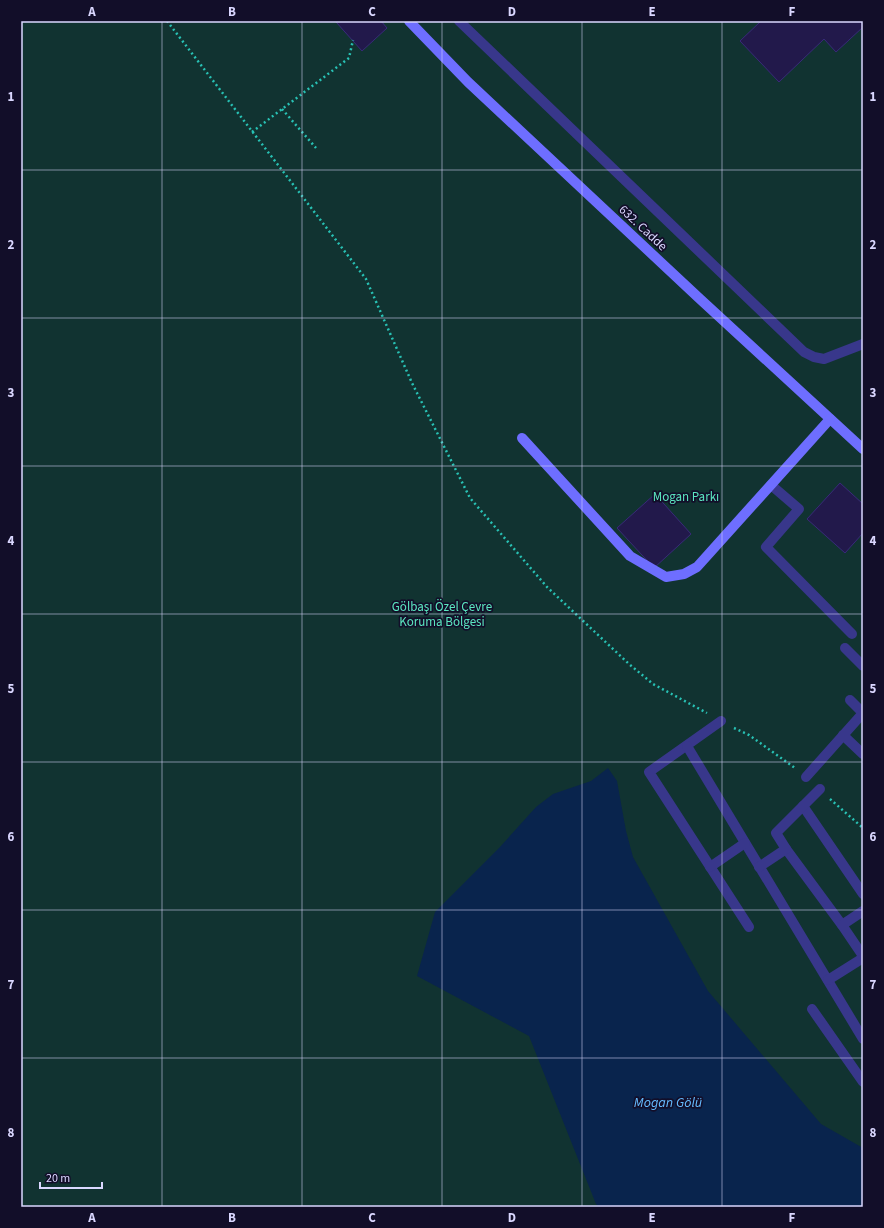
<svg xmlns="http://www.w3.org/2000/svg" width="884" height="1228" viewBox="0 0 884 1228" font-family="'Source Sans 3',sans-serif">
  <rect width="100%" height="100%" fill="#120e29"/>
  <rect fill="#113331" x="21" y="21" width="842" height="1186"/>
  <path fill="#09244d" d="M608,768L617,781L626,831L633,857L708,991L821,1124L863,1148V1207H599L596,1204L529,1036L417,976L435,912L500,847L536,807L553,794L591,781Z"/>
  <g fill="#22194b" stroke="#382a79">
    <path d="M336,21H381L387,28L362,51L336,22Z"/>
    <path d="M761,21H863V27L836,52L824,39L779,82L740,41Z"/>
    <path d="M840,483L863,504V533L845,553L807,519Z"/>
    <path d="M655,494L691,534L654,568L617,528Z"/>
  </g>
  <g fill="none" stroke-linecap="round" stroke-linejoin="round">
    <g stroke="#28c1b4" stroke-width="2.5" stroke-dasharray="2 3" stroke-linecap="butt">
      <path d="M167,21L366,279L412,383L470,498L547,587L629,664L653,684L707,713"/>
      <path d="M282,109L316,148"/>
      <path d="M252,132L349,58L353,40"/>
      <path d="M734,728L749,735L795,768"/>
      <path d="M830,799L863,828"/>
    </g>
    <path stroke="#38378b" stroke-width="10" d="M459,21L804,352L814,357L824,359L863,344"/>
    <g stroke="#38378b" stroke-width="10">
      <path d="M771,485L799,509L766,547L852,634"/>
      <path d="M845,648L863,666"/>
      <path d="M850,700L863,713"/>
      <path d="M721,721L649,772L749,927"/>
      <path d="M843,735L863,754"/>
      <path d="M687,746L863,1039"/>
      <path d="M806,777L863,713"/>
      <path d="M803,806L863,894"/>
      <path d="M786,849L842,925"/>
      <path d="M710,867L745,843"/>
      <path d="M759,867L786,849L776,833L820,789"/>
      <path d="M863,911L842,925L863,956"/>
      <path d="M828,980L863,958"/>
      <path d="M812,1009L863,1082"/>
    </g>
    <g stroke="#6e6eff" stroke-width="10">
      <path d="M409,21L468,82L700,299L863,449"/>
      <path d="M522,438L630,556L666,577L684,574L697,567L830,419"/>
    </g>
  </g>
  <path fill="none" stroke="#dad7ff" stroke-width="1" stroke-opacity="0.55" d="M162,21V1207M302,21V1207M442,21V1207M582,21V1207M722,21V1207M21,170H863M21,318H863M21,466H863M21,614H863M21,762H863M21,910H863M21,1058H863"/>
  <g text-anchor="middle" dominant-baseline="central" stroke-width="3.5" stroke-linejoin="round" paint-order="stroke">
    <g font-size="13" fill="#dad7ff" stroke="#120e29">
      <text transform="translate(643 228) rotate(43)">632. Cadde</text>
    </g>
    <g font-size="13" fill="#5be7c0" stroke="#120e29">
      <text x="686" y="497">Mogan Parkı</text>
      <text x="442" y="607">Gölbaşı Özel Çevre<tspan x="442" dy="15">Koruma Bölgesi</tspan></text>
    </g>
    <g font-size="14" font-style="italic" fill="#65bbff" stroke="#120e29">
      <text x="668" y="1103">Mogan Gölü</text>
    </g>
  </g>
  <rect width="884" height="1228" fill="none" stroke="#120e29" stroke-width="44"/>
  <path d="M40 1182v6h62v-6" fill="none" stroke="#dad7ff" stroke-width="2"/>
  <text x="46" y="1182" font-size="12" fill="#dad7ff" stroke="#120e29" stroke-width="3" paint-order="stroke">20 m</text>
  <rect x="22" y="22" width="840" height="1184" fill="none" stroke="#dad7ff" stroke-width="1.5"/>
  <g font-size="13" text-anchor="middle" font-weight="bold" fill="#dad7ff">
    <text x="92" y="16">A</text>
    <text x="232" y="16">B</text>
    <text x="372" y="16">C</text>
    <text x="512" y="16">D</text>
    <text x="652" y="16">E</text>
    <text x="792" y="16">F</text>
    <text x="11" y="101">1</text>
    <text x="873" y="101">1</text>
    <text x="11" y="249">2</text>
    <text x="873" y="249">2</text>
    <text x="11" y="397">3</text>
    <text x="873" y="397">3</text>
    <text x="11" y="545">4</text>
    <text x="873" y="545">4</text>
    <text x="11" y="693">5</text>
    <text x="873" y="693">5</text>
    <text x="11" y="841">6</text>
    <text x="873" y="841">6</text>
    <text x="11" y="989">7</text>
    <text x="873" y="989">7</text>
    <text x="11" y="1137">8</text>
    <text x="873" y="1137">8</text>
    <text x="92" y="1222">A</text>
    <text x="232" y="1222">B</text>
    <text x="372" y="1222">C</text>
    <text x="512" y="1222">D</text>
    <text x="652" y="1222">E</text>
    <text x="792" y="1222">F</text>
  </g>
</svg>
